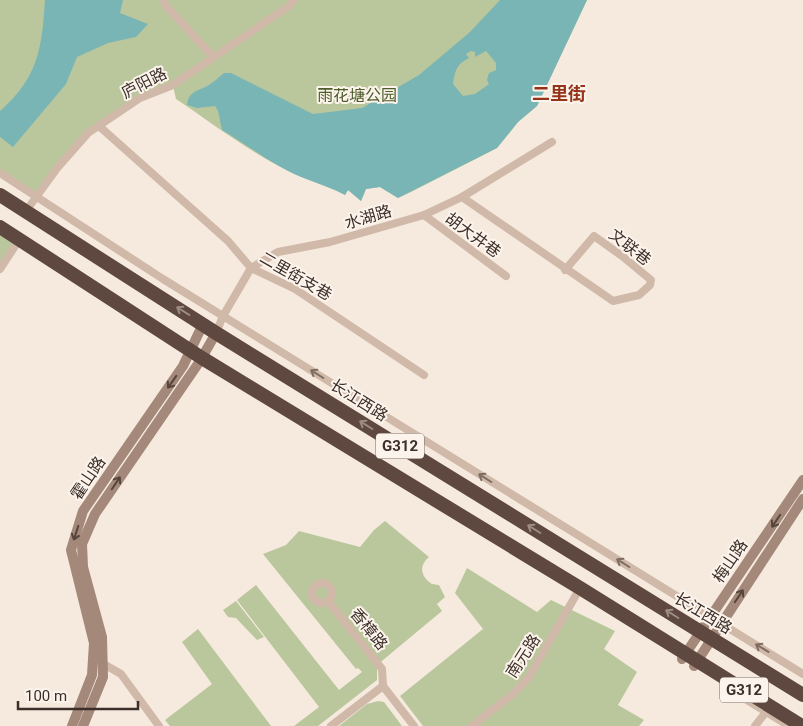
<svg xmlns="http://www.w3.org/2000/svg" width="803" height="726" viewBox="0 0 803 726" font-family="Roboto,'Noto Sans SC',sans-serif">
  <rect width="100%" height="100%" fill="#f6eadf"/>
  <g fill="#bac79c">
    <path d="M0,0H587L537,106L518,122L497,148L411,192L398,198L380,187L366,189L361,201L348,190L345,195C327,185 308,181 289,171C249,152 212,123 176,99L173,86L140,98L88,133L37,196L0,173Z"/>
    <path d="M0,233L17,244L0,269Z"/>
    <path d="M385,521L429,557C418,566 421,577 432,584L439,585L445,597L437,604L442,611L377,665V680L318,726H294L319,707L237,600L256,585L339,690L362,672L358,668L356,669L263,554L286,545L299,531L360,547L374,530Z"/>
    <path d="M467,568L537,612L551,600L615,631L604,649L637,672L618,705L644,720L639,726H423L400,696L483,629L455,593Z"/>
    <path d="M236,601L264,637L257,640L236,618L228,617L223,610Z"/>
    <path d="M198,629L271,726H170L165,720L212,684L182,642Z"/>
    <path d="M378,701L384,702L402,726H339L367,704Z"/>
  </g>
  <g fill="#7ab5b6" fill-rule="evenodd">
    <path d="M45,0H123L120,13L148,24L136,37L108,43L77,57L66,84L13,147L0,137V111C38,78 42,48 45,0Z"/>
    <path d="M500,0H587L537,106L518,122L497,148L398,198L380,187L366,189L361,201L348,190L345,195C327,185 307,181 288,171C265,159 244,143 222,130L218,111L215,106L197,108L187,105C189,91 196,92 207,86C213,83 219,77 224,73H231L313,114L362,108L419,75L470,32ZM471,51L475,52V57L486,51L496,63V70L489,73L487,80L489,84L475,94L463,96L453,84C455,70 457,64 469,58L466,54Z"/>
  </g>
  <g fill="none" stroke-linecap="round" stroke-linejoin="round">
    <g stroke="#d0b9a8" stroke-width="8">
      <path d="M164,0L165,5L213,57"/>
      <path d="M99,126L228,241L251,268L295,289L424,375"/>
      <path d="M0,173L163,279L803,674"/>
      <path d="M462,197L613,301L639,295L650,285L651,280L622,256L594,236L565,270"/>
      <path d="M26,211L58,167L88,133L140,98L173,85L289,6L294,0"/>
      <path d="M424,215L506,276"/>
      <path d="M0,269L19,240"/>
      <path d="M216,333L223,316L251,268L278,252L330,242L424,215L462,197L552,142"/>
      <circle cx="322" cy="593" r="10"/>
      <path d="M328,601L382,669L383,686L414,726"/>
      <path d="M100,662L121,674L159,726"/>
      <path d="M739,695L789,726"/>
      <path d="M331,726L383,686"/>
      <path d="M472,726L513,694L529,677L580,588"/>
      <path d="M755,726L766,712"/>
    </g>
    <g stroke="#a48879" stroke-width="10">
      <path d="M682,659L803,480"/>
      <path d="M694,666L803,499"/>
      <path d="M72,726L92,675L94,643L71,550L83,511L183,366L203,324"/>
      <path d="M83,726L103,677L102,637L83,567L82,544L95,514L200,361L216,333"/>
    </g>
    <g stroke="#5e483f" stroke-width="14">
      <path d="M0,195L216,333L803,695"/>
      <path d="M0,227L202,358L580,588L802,726"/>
    </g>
  </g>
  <defs><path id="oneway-shaft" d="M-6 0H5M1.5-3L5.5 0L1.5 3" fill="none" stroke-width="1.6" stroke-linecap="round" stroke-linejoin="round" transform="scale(1.25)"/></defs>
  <g stroke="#9d8d84">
    <use href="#oneway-shaft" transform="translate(183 311) rotate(-148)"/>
    <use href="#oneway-shaft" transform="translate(366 425) rotate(-148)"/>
    <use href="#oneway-shaft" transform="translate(534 529) rotate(-148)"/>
    <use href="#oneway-shaft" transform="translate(672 614) rotate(-148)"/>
  </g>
  <g stroke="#7f6d62">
    <use href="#oneway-shaft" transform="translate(317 374) rotate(-148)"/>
    <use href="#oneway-shaft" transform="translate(485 478) rotate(-148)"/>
    <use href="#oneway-shaft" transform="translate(623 563) rotate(-148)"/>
    <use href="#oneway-shaft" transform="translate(762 648) rotate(-149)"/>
  </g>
  <g stroke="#56453d">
    <use href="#oneway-shaft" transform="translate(172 382) rotate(125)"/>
    <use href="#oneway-shaft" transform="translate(116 483) rotate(-56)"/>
    <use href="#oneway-shaft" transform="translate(776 521) rotate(124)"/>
    <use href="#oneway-shaft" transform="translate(76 533) rotate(108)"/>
    <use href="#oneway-shaft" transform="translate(739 596) rotate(-56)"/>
  </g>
  <g text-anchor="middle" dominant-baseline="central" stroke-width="4" stroke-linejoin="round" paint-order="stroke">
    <g fill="#fcf4ec" stroke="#766a64" stroke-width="1">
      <rect x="376" y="433.5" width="48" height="25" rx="4"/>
      <rect x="720" y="677.5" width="48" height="25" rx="4"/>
    </g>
    <g font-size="15" font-weight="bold" fill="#3c2f29">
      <text x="400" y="446">G312</text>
      <text x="744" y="690">G312</text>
    </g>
    <g font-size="16" fill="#3c2f29" stroke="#fcf4ec">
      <text transform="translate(144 83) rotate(-27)">庐阳路</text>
      <text transform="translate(368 217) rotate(-16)">水湖路</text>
      <text transform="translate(473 235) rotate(36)">胡大井巷</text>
      <text transform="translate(630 247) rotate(38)">文联巷</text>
      <text transform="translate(296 276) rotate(30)">二里街支巷</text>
      <text transform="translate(359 400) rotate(32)">长江西路</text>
      <text transform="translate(88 478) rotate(-56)">霍山路</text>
      <text transform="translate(730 561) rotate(-56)">梅山路</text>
      <text transform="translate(703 613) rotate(31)">长江西路</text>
      <text transform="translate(369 629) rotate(51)">香樟路</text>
      <text transform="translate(523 656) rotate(-57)">南元路</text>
    </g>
    <g font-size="16" fill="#4c5d2a" stroke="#fcf4ec">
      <text x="357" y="95">雨花塘公园</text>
    </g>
    <g font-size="18" font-weight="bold" fill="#953318" stroke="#fcf4ec">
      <text x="559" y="93">二里街</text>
    </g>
  </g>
  <path d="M18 701v8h120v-8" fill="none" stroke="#3c2f29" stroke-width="2.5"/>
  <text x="25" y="701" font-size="15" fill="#3c2f29" stroke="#fcf4ec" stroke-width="4" paint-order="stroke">100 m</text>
</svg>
